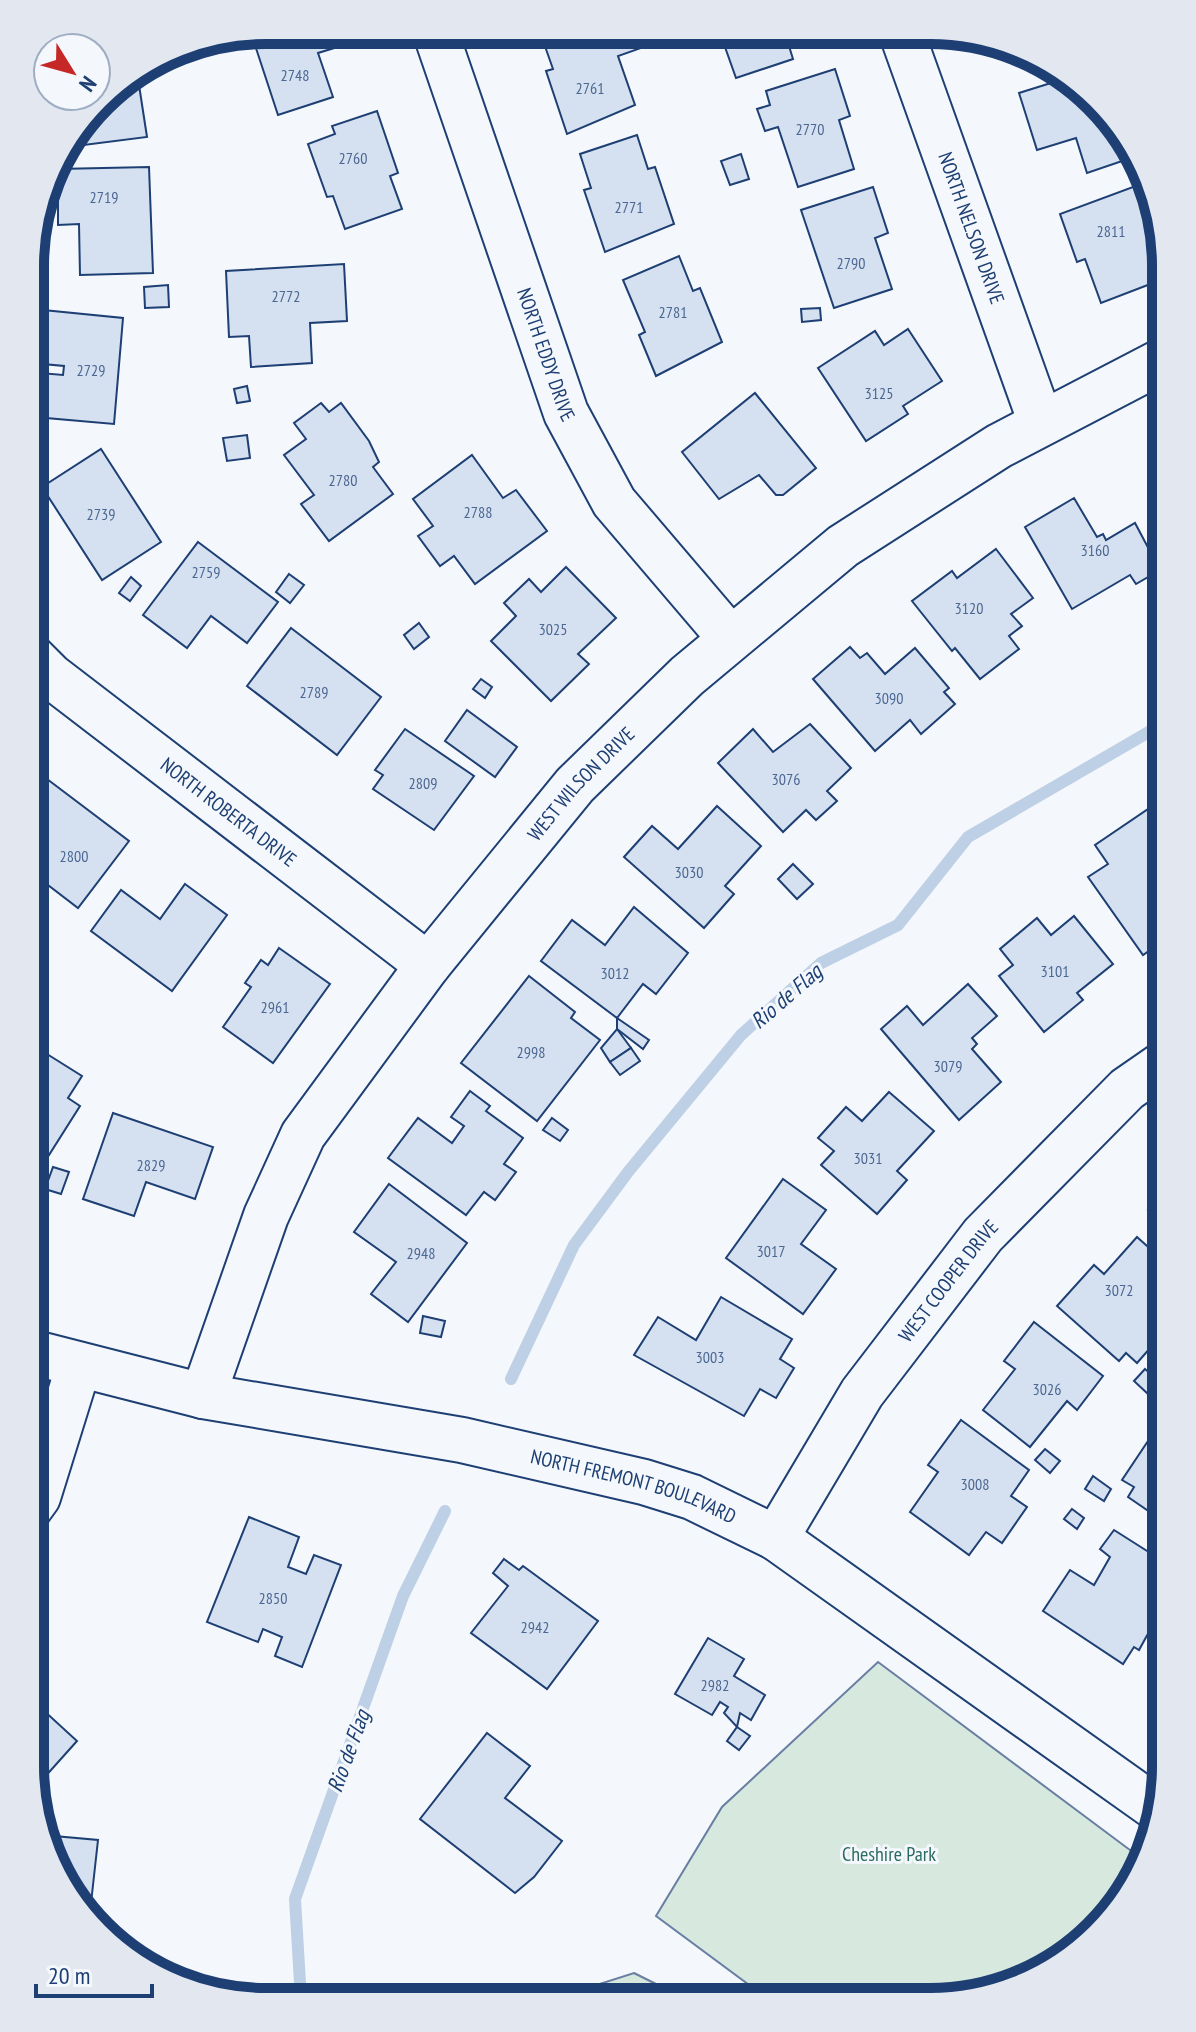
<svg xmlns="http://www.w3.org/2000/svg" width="1196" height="2032" viewBox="0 0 1196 2032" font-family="'PT Sans Narrow',sans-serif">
  <rect width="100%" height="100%" fill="#f4f7fb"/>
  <g fill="#d7e8df" stroke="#687fa3" stroke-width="2">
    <path d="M878,1662L1138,1856L1118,1909L1020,1984L931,2002H772L656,1916L722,1807Z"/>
    <path d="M634,1973L690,2001H546Z"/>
  </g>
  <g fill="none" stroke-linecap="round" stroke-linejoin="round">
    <g stroke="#bed0e5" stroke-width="12">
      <path d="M511,1379L574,1245L628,1172L741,1035L821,963L898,925L968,837L1166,722"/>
      <path d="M301,2000L295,1899L403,1596L445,1511"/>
    </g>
  </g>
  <g fill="#d5e0f0" stroke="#1d3f73" stroke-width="2">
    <path d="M266,30L350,31L354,42L318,53L333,97L278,115L251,33Z"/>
    <path d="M552,32H635L641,48L618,56L635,105L567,134L546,71L553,69L541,35Z"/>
    <path d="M720,33H785L793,59L736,78Z"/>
    <path d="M835,69L850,116L839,120L854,169L798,187L778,127L765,131L757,109L770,105L766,91Z"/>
    <path d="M137,72L147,137L68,147L110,89Z"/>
    <path d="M1070,77L1074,79L1134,157L1087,173L1076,138L1037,150L1019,93Z"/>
    <path d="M377,111L398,173L390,176L402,209L345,229L333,196L327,197L308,144L335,134L332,126Z"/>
    <path d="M637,135L648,169L655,167L674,224L605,252L584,190L591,188L580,154Z"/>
    <path d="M741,154L749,179L730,185L721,161Z"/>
    <path d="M149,167L153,273L80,275L79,224L58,225V169Z"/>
    <path d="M1141,184L1162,248L1166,278L1101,303L1085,259L1077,262L1060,214Z"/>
    <path d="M873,187L888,233L875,238L892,289L834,308L801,210Z"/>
    <path d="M679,256L693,291L700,288L722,342L656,376L639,335L645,332L623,280Z"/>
    <path d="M344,264L347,321L310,323L312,363L251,367L249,336L229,337L226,271Z"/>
    <path d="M168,285L169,307L145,308L144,287Z"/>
    <path d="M820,308L821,320L802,322L801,309Z"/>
    <path d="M33,309L123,318L114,424L35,417L40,373L63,375L64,366L32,363Z"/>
    <path d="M908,329L942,381L903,406L908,414L866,441L818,368L875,331L884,345Z"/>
    <path d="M247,386L250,401L237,403L234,389Z"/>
    <path d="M755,393L816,468L783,495H776L759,475L719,499L682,452Z"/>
    <path d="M321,403L329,412L341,403L369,441L379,462L373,467L393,494L329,541L301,504L314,495L284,455L306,439L294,423Z"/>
    <path d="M247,435L250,458L227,461L223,438Z"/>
    <path d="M101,449L161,542L102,580L42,487Z"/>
    <path d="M472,455L503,498L516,490L547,531L475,584L454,556L440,566L418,536L433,526L413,499Z"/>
    <path d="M1166,483V519L1151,491Z"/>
    <path d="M1074,498L1097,537L1103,534L1106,540L1135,523L1160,570L1136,584L1130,575L1072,609L1025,527Z"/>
    <path d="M198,542L278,602L247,643L211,616L187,648L143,615Z"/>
    <path d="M996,549L1033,598L1011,614L1022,626L1009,636L1019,649L980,679L955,648L952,651L912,601L952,571L957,578Z"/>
    <path d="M566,567L616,618L578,654L589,664L551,701L491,641L516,616L504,603L529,579L541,592Z"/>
    <path d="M289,574L304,585L290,603L276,592Z"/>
    <path d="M131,577L141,586L130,601L119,593Z"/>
    <path d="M419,623L429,637L414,649L404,635Z"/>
    <path d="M291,628L381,697L337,755L247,686Z"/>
    <path d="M850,647L860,658L867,653L885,674L915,648L949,688L944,692L955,704L921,734L910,720L875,751L813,679Z"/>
    <path d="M481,679L492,687L485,698L473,689Z"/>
    <path d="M467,710L517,747L495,777L445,741Z"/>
    <path d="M810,724L851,768L827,791L837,801L816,820L806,810L783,832L718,763L753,729L773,752Z"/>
    <path d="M405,729L474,776L434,830L373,789L383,775L375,770Z"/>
    <path d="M47,779L129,841L78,908L31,872V799Z"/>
    <path d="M1157,803L1166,816V939L1143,955L1088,877L1108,864L1095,845Z"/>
    <path d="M717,806L761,846L725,886L734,894L704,928L624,857L652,826L678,849Z"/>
    <path d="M793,864L813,884L797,899L778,879Z"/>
    <path d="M185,884L227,915L172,991L91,931L121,890L160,919Z"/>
    <path d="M634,907L688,953L656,994L643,984L617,1018L541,961L572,920L605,945Z"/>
    <path d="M1074,916L1113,964L1077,993L1083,1000L1044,1032L999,976L1013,965L1000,949L1037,918L1051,935Z"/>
    <path d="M279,948L330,984L273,1063L223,1027L251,987L245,983L261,960L268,965Z"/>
    <path d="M529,976L575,1012L571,1018L600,1040L537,1121L461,1063Z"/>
    <path d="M968,984L997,1016L972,1038L977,1044L972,1049L1001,1082L959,1120L881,1029L907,1006L923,1025Z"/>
    <path d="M617,1018L649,1040L643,1049L617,1029Z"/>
    <path d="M617,1029L631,1048L610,1062L601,1048Z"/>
    <path d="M31,1044L82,1076L68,1098L80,1106L49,1155L31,1143Z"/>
    <path d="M631,1048L640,1061L620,1075L610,1062Z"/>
    <path d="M470,1091L490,1106L486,1111L523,1138L504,1164L516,1172L495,1200L484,1192L466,1215L388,1158L418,1118L452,1143L464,1126L451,1117Z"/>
    <path d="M889,1092L934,1131L897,1171L907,1180L877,1214L821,1165L834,1151L818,1138L846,1107L862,1121Z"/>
    <path d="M113,1113L213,1147L195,1199L146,1182L134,1216L83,1199Z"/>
    <path d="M552,1118L568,1130L560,1141L543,1130Z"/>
    <path d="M53,1167L69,1172L61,1194L45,1189Z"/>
    <path d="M783,1179L826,1210L801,1244L836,1269L803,1314L726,1258Z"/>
    <path d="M389,1184L467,1243L408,1322L371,1294L396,1262L354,1232Z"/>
    <path d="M1166,1193V1230L1148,1210Z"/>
    <path d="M1137,1237L1166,1263V1310L1161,1315L1166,1319V1330L1137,1363L1126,1353L1119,1361L1057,1306L1094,1265L1104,1274Z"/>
    <path d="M721,1297L792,1339L780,1359L794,1368L776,1398L760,1389L744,1416L634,1355L658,1317L696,1340Z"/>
    <path d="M423,1316L445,1321L441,1337L420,1333Z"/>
    <path d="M1034,1322L1103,1376L1077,1410L1067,1401L1030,1447L983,1410L1015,1369L1004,1361Z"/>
    <path d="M1145,1369L1159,1381L1148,1394L1134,1381Z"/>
    <path d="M1164,1417L1166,1418V1523L1128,1497L1134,1487L1122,1480Z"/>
    <path d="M961,1420L1029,1470L1011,1496L1027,1507L1002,1543L986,1532L969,1555L910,1512L938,1472L928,1465Z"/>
    <path d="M1045,1449L1060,1461L1050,1473L1035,1460Z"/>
    <path d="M1093,1476L1111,1489L1104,1501L1085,1489Z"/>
    <path d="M1072,1509L1084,1518L1077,1529L1064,1519Z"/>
    <path d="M249,1517L299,1537L288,1567L306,1574L314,1555L341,1565L302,1667L275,1656L282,1637L263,1629L258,1642L207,1622Z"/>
    <path d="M1114,1530L1166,1563V1601L1139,1650L1134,1647L1123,1664L1043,1611L1070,1570L1094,1585L1110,1557L1100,1549Z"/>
    <path d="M504,1559L519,1570L523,1566L598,1621L547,1689L471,1633L508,1586L493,1573Z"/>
    <path d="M708,1638L744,1659L734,1676L765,1695L751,1720L740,1713L737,1727L724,1713L728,1707L720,1702L712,1715L675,1694Z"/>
    <path d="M30,1668L45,1681L30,1698L77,1741L43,1779L30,1766Z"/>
    <path d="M737,1727L750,1736L739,1750L727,1741Z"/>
    <path d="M487,1733L530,1766L505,1798L562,1841L534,1877L515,1893L420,1819Z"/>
    <path d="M43,1835L98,1840L90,1912L48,1856Z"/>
  </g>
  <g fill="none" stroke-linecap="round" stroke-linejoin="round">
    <defs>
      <g id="minor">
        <path id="s1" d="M435,31L566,413L614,502L730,638"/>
        <path id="s2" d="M902,34L1041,423"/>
        <path id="s3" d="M31,656L51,676L428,965"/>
        <path id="s4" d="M31,1352L203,1396L462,1440L644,1482L692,1497L776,1538L1156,1808"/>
        <path id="s5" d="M203,1396L266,1216L303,1135L428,965L575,785L687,676L843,546L999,446L1166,359"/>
        <path d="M30,1508L38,1497L79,1365"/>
        <path id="s6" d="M776,1538L862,1393L983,1235L1127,1089L1166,1062"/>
      </g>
    </defs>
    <use href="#minor" stroke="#1d3f73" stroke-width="48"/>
    <use href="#minor" stroke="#f4f7fb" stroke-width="44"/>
  </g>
  <g text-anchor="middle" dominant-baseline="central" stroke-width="6" stroke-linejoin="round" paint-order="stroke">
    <g font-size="16" fill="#4b6792">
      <text x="295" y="75">2748</text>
      <text x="590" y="88">2761</text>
      <text x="810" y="129">2770</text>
      <text x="353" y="158">2760</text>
      <text x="104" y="197">2719</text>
      <text x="629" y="207">2771</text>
      <text x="1111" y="231">2811</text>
      <text x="851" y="263">2790</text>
      <text x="286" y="296">2772</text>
      <text x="673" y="312">2781</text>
      <text x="91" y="370">2729</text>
      <text x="879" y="393">3125</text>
      <text x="343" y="480">2780</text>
      <text x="478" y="512">2788</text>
      <text x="101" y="514">2739</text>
      <text x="1095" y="550">3160</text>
      <text x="206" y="572">2759</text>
      <text x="969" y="608">3120</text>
      <text x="553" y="629">3025</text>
      <text x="314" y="692">2789</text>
      <text x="889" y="698">3090</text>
      <text x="786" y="779">3076</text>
      <text x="423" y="783">2809</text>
      <text x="74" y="856">2800</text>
      <text x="689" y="872">3030</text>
      <text x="1055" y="971">3101</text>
      <text x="615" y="973">3012</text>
      <text x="275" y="1007">2961</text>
      <text x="531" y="1052">2998</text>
      <text x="948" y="1066">3079</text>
      <text x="868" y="1158">3031</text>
      <text x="151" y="1165">2829</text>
      <text x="771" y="1251">3017</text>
      <text x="421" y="1253">2948</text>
      <text x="1119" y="1290">3072</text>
      <text x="710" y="1357">3003</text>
      <text x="1047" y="1389">3026</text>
      <text x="975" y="1484">3008</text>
      <text x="273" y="1598">2850</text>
      <text x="535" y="1627">2942</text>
      <text x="715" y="1685">2982</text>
    </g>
    <g font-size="20" fill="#1d3f73" stroke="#f4f7fb">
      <text stroke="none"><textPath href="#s2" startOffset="206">NORTH NELSON DRIVE</textPath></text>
      <text stroke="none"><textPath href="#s1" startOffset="342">NORTH EDDY DRIVE</textPath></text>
      <text stroke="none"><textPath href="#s5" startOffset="728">WEST WILSON DRIVE</textPath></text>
      <text stroke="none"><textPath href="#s3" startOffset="252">NORTH ROBERTA DRIVE</textPath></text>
      <text stroke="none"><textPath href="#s6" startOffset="310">WEST COOPER DRIVE</textPath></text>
      <text stroke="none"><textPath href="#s4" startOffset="618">NORTH FREMONT BOULEVARD</textPath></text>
    </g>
    <g font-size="20" fill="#2c6c60" stroke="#f4f7fb">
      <text x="889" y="1854">Cheshire Park</text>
    </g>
    <g font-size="22" font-style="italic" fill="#1d3f73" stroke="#f4f7fb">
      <text transform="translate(786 996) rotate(-41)">Rio de Flag</text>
      <text transform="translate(348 1751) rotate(-70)">Rio de Flag</text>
    </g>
  </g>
  <path d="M0 0H1196V2032H0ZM266 44H930A222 222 0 0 1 1152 266V1766A222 222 0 0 1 930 1988H266A222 222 0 0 1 44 1766V266A222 222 0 0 1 266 44Z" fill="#e3e8f0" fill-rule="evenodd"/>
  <path fill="none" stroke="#1d3f73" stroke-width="10" d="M266 44H930A222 222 0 0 1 1152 266V1766A222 222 0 0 1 930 1988H266A222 222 0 0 1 44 1766V266A222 222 0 0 1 266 44Z"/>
  <g transform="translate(72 72) rotate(127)"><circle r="38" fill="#f4f7fb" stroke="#9eadc5" stroke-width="2"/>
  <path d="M0-6L14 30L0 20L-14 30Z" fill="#c62828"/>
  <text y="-12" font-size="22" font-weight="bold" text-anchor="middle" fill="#1d3f73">N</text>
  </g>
  <path d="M36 1984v12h116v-12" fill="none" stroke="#1d3f73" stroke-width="4"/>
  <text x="48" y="1984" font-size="24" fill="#1d3f73" stroke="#f4f7fb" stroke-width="6" paint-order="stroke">20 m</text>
</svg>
